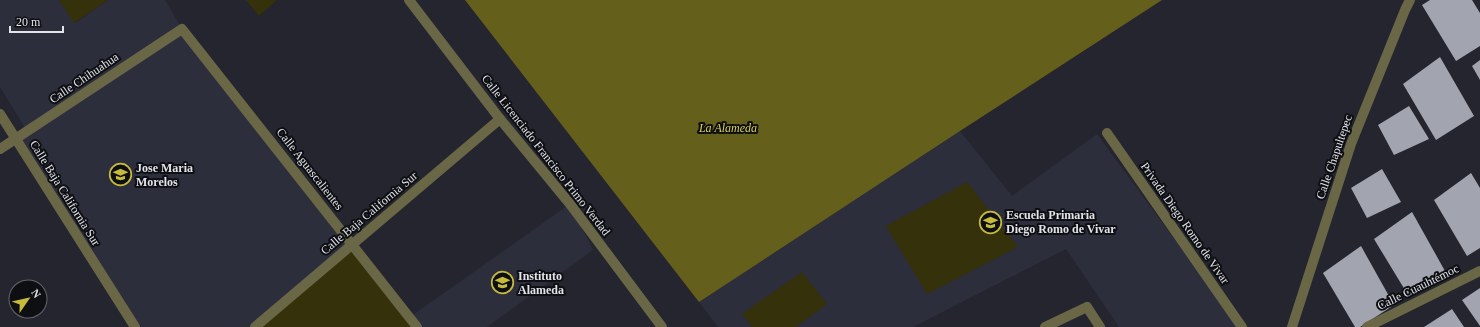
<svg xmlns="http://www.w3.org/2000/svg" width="1480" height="327" viewBox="0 0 1480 327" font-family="Georgia,serif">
  <rect width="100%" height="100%" fill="#24252e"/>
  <g fill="#2c2e3c">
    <path d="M0,0H59L75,23L108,0H165L182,29L353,244L255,327H135L16,139L27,131L0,87Z"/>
    <path d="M960,131L1012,196L1097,134L1239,327H1119L1066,249L913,327H718L699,302Z"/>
    <path d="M570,204L593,250L487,327H417L410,317Z"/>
  </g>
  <g fill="#35310a">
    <path d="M59,0H108L74,23Z"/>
    <path d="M246,0H277L259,16Z"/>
    <path d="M967,182L1018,247L927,294L886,226Z"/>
    <path d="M353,244L417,327H255Z"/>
    <path d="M802,272L827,304L796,327H752L742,314Z"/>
  </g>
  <path fill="#655f1c" d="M465,0H1162L960,131L699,302Z"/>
  <g fill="#a2a4af">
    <path d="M1430,0H1472L1480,13V46L1456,61L1422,5Z"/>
    <path d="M1440,57L1474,116L1436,140L1403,84Z"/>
    <path d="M1480,60V80L1472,66Z"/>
    <path d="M1409,106L1429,139L1394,155L1378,125Z"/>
    <path d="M1382,169L1401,202L1367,218L1351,188Z"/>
    <path d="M1471,173L1480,188V248L1467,256L1434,200Z"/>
    <path d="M1412,212L1445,271L1408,295L1374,239Z"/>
    <path d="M1361,246L1394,305L1360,327H1355L1323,273Z"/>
    <path d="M1480,288V326L1462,300Z"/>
    <path d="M1452,309L1464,327H1424Z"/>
  </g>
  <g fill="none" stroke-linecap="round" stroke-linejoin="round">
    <g stroke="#6a6746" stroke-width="10">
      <path d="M409,0L500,119L570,204L662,327"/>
      <path d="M0,114L135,327"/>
      <path d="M1107,133L1242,327"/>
      <path d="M0,149L182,29L417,327"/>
      <path d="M255,327L500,119"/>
      <path d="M1045,327L1087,307L1100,327"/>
      <path d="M1292,327L1351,144L1405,10L1410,0"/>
      <path d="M1367,327L1480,271"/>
    </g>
  </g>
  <defs>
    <symbol id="school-ring" viewBox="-11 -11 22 22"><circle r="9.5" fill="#0e0f13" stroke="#c7bb3c" stroke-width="1.5"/><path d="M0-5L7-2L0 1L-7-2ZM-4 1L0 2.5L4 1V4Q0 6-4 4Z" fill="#c7bb3c"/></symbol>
  </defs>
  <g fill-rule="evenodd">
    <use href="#school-ring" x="108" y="162" width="25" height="25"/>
    <use href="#school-ring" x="978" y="210" width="25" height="25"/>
    <use href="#school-ring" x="490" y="270" width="25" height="25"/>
  </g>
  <g text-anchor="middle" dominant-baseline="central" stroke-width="4" stroke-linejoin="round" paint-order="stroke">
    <g font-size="12" fill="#e3e4ea" stroke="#0e0f13">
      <text transform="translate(84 78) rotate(-34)">Calle Chihuahua</text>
      <text transform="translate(546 155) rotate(52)">Calle Licenciado Francisco Primo Verdad</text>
      <text transform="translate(1334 157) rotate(-71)">Calle Chapultepec</text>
      <text transform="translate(310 169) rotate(52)">Calle Aguascalientes</text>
      <text transform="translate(65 193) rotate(58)">Calle Baja California Sur</text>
      <text transform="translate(369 213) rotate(-40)">Calle Baja California Sur</text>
      <text transform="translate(1185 223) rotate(55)">Privada Diego Romo de Vivar</text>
      <text transform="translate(1418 287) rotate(-26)">Calle Cuauhtémoc</text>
    </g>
    <g font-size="12" font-style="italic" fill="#d9cf59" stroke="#0e0f13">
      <text x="728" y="128">La Alameda</text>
    </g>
    <g font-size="12" font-weight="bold" fill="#e3e4ea" stroke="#0e0f13" text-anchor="start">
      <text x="136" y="168">Jose Maria<tspan x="136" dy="14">Morelos</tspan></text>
      <text x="1006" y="215">Escuela Primaria<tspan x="1006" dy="14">Diego Romo de Vivar</tspan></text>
      <text x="518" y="276">Instituto<tspan x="518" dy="14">Alameda</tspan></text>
    </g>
  </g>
  <g transform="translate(28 299) rotate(56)"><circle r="19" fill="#0e0f13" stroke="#636469"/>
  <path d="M0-3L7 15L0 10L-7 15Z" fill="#c7bb3c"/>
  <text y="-6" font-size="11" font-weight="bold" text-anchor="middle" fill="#e3e4ea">N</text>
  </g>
  <path d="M10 26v6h53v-6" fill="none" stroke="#e3e4ea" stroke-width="2"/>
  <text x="16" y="26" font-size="12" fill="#e3e4ea" stroke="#0e0f13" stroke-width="3" paint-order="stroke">20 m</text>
</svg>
